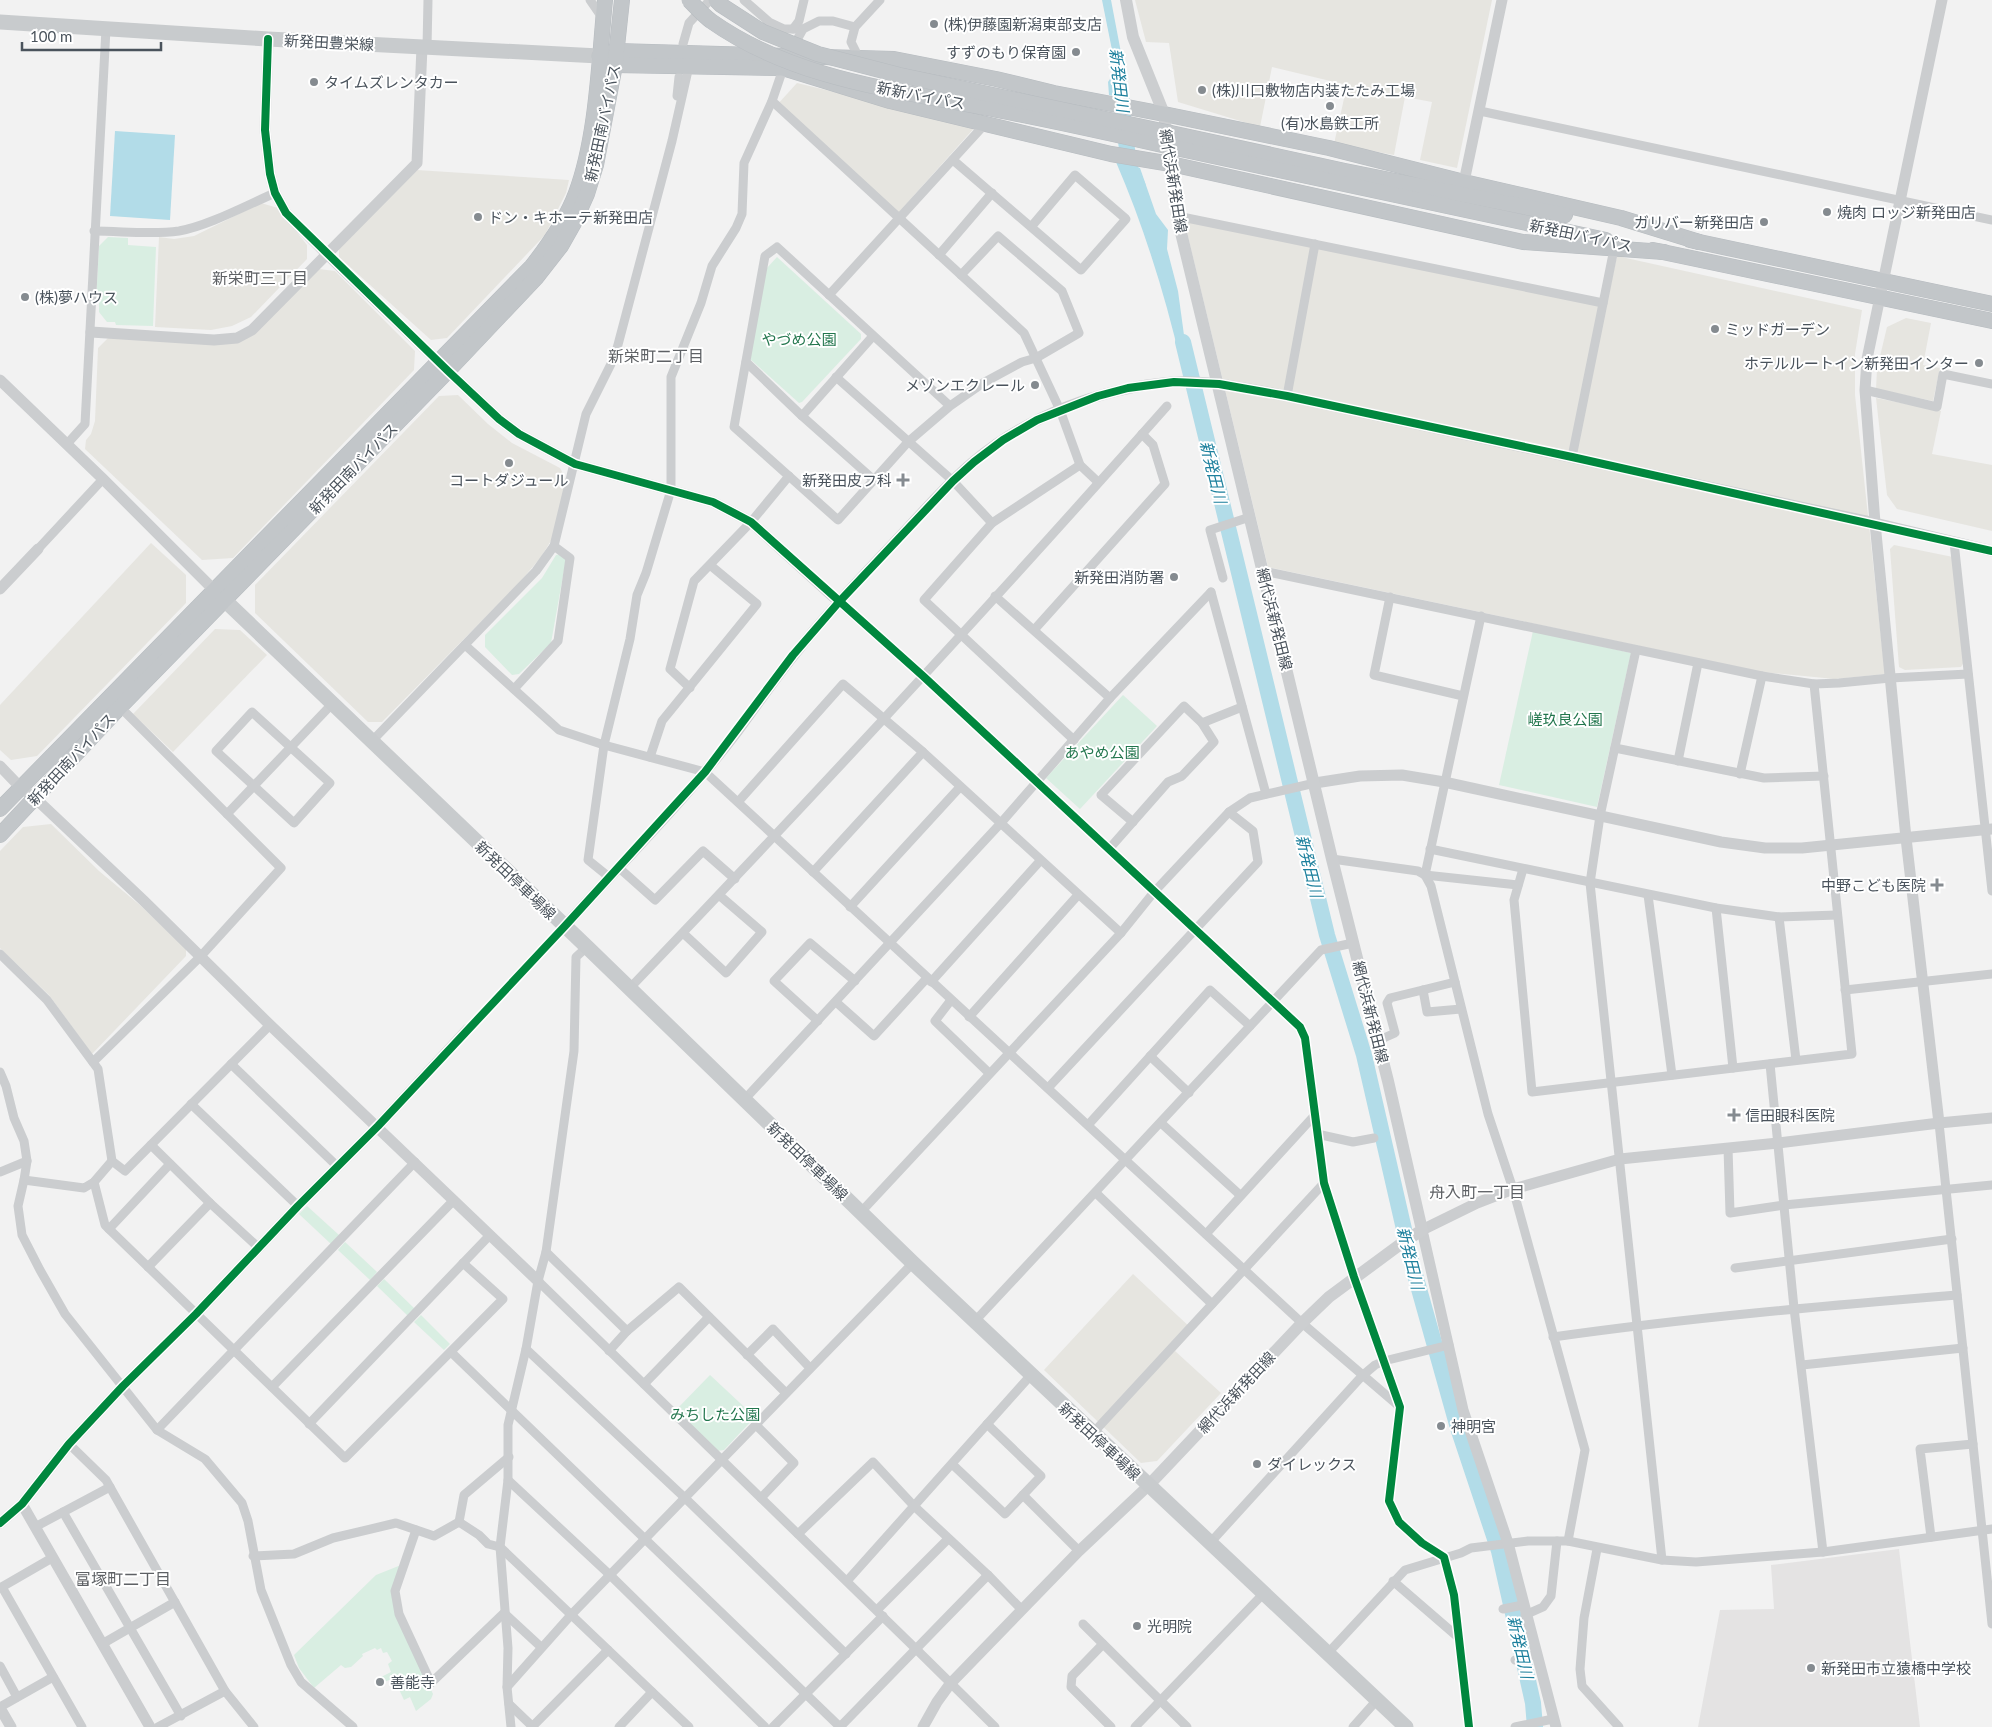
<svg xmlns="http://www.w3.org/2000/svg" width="1992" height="1727" viewBox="0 0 1992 1727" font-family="Lato,'Noto Sans JP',sans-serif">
  <rect width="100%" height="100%" fill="#f2f2f2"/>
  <g fill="#e6e5e0">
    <path d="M1135,0H1492L1457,168L1420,160L1432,102L1405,97L1394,155L1334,144L1347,85L1272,67L1260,127L1178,102L1169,43L1146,42Z"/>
    <path d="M797,83L976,126L898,213L777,105Z"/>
    <path d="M417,170L569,180L566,193L545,235L447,338L431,340L339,257V249Z"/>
    <path d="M261,203L278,208L307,245V259L251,317L232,326L211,330L155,327L159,237L174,239L194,236Z"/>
    <path d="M1184,220L1606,307L1617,256L1862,310L1855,354V395L1885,674L1835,679L1762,672L1268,567Z"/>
    <path d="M319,269L335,271L415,351L414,370L233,558L202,560L85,449L86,440L91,434L95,421L98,348L108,338L238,340Z"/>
    <path d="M1906,318L1931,323L1923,365L1940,368L1933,401L1876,389L1877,369L1887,327Z"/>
    <path d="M458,395L488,424L512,443L560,468L567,481L552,539L541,557L520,582L382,722H368L255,613V585L439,396Z"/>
    <path d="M1876,398L1941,411L1932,454L1992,465V531L1897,509L1887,495Z"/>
    <path d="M151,543L186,575V603L37,756L11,760L0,750V705Z"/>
    <path d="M1894,545L1953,557L1964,662L1961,667L1905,670L1899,667L1890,549Z"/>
    <path d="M215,629L240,630L267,655L173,752L133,714Z"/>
    <path d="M51,824L99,871L141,906L186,949V956L92,1054L49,995L0,948V851L23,827Z"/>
    <path d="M1133,1274L1193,1330L1175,1351L1221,1393L1157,1461L1141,1463L1044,1370Z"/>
  </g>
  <path fill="#e4e3e3" d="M1899,1549L1920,1727H1698L1720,1610L1774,1609L1771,1565Z"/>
  <g fill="#d9eee2">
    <path d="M108,237L128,238V245L156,247L153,326L116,325L115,322H107L99,312V303H96L99,246Z"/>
    <path d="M777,257L861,334V339L802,402L799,403L750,359L766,269Z"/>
    <path d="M561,554L566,559L551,643L519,674L512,675L485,647V635L542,578L556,555Z"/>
    <path d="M1533,631L1631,653L1597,807L1499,785Z"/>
    <path d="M1123,695L1157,726L1080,809L1046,778Z"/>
    <path d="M307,1206L339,1235L331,1244L299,1214Z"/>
    <path d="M345,1242L377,1272L370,1280L338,1250Z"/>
    <path d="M384,1279L415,1309L408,1316L377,1286Z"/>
    <path d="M421,1315L450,1344L444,1350L414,1322Z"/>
    <path d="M710,1375L755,1417L724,1450L717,1451L675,1411Z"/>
    <path d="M401,1565L395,1591L399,1619L433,1694L431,1699L416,1711L410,1697L404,1700L396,1683L394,1684L392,1679L384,1682L381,1677L391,1672L388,1664L392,1661L387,1652L383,1653L381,1648L377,1650L375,1648L362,1654L363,1656L351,1667L345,1668L341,1665L314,1688L299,1668L294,1655L376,1575Z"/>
  </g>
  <g fill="#b2dce8">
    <path d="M1102,0H1111L1130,100L1109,95L1108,82L1116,70Z"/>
    <path d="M115,131L175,135L170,220L110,216Z"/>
    <path d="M1116,162L1140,168L1156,214L1168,230L1167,249L1178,291L1184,335L1193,363H1181C1165,295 1144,227 1116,162Z"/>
  </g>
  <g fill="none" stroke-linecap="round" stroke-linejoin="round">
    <g stroke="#b2dce8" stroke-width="16">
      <path d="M1120,91L1129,166L1138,187"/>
      <path d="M1183,342L1327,935L1364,1055L1412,1264L1458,1428L1499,1551L1533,1703L1535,1727"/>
    </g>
    <defs>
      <g id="trunk">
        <path d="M599,56L617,51L894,59L996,79L1054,93L1164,114L1329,148L1464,182L1621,218L1699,242"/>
        <path d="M599,56L615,65L783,68L890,101L1111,154L1171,164L1523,242L1664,252"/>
        <path d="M1171,133L1345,171L1565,215"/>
        <path d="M1171,147L1606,240"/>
        <path d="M1690,240L1992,304"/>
        <path d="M1653,250L1992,321"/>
        <path d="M0,809L532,266C550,243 566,220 576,193C597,137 599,61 605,0"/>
        <path d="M0,835L120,707L448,371L536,278L561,246L574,223L587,194L596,165L615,65L622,0"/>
      </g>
    </defs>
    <use href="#trunk" stroke="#b7bcc0" stroke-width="16"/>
    <g stroke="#cbcdcf" stroke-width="9">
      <path d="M590,0L603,19"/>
      <path d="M744,0L769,22L784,29H803"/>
      <path d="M793,29L799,21L804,0"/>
      <path d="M683,44L689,23L710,0"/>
      <path d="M427,47L428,0"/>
      <path d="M793,47L803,29L819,21H833L855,27"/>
      <path d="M859,58L851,42L855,27L880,0"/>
      <path d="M677,96L679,77"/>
      <path d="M772,101L1024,333L1060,410L1080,465L1098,482"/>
      <path d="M1480,111L1992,220"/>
      <path d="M953,160L1081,270L1126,219L1075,175L1031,227"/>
      <path d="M1177,216L1603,303"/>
      <path d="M94,231C122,231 151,235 179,231C208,226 247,205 275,193"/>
      <path d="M939,255L992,193"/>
      <path d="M829,295L986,123"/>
      <path d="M746,362L802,416L874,480"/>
      <path d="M836,377L953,481L992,523"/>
      <path d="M1865,390L1937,407L1943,374L1992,384"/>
      <path d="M1287,396L1315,244"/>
      <path d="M950,406L777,247L765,256L734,427L838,520L908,442L950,406L983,383L1022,362L1036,358L1079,333L1062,291L998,236L961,275"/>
      <path d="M802,416L873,336"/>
      <path d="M67,444L85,424L106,29"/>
      <path d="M1572,457L1614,249"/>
      <path d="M1954,542L1992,891"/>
      <path d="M38,549L103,479"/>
      <path d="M1263,571L1762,676L1814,684L1839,683L1890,678L1968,674"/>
      <path d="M1223,578L1210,530L1250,517"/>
      <path d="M1211,592L1266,794"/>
      <path d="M995,596L1110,698"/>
      <path d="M1390,597L1374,675L1463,696"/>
      <path d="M839,602L923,676L1300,1027L1305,1038L1324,1183L1354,1277L1400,1407L1389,1501L1399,1522L1422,1543L1444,1557L1454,1595L1469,1727"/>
      <path d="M1481,616L1425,875L1431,886L1488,1114L1513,1189L1585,1450L1568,1541"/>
      <path d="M1034,630L1165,484L1153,445L1142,434"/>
      <path d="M465,645L559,730L604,745L705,772L1302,1323L1400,1407"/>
      <path d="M1636,650L1600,816L1590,883L1662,1560"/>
      <path d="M690,688L670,669L694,581L751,522L789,476"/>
      <path d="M514,689L558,641L570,558L554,546"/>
      <path d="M252,712L330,783L294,823L216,751Z"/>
      <path d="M1074,740L924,600L992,523L1080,465"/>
      <path d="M372,741L536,571L554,546L586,414L615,356L672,141L689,66"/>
      <path d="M1615,748L1764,778L1824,776"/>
      <path d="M650,757L662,721L757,604L710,565"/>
      <path d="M1678,761L1698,663"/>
      <path d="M1740,774L1762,676"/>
      <path d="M738,802L843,684L923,752L1121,933"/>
      <path d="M227,814L333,703"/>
      <path d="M1133,822L1101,795L1184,706L1202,723"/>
      <path d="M1109,849L1168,782L1182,776L1214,742L1202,723L1242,707"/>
      <path d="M1430,849L1716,908L1779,917L1837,915"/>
      <path d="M1332,859L1418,871L1425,875L1518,885"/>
      <path d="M618,867L655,900L703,851L735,879"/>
      <path d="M1523,869L1514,900L1532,1092L1852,1054L1814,684"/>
      <path d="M813,872L923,752"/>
      <path d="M609,877L588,860L604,745L630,639L637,595L646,573L671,490V377L701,303L712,266L736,228L742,214L744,163L772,101L784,66"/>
      <path d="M1648,895L1672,1075"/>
      <path d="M850,907L960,787"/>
      <path d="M1716,908L1733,1068"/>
      <path d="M1779,917L1796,1060"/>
      <path d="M683,933L726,973L762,932L719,895"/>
      <path d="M0,954L47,1000L98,1069L112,1161L125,1171L270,1025"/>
      <path d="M931,982L1040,861"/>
      <path d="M629,989C812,798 992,604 1167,406"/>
      <path d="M1423,990L1427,1012L1461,1009"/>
      <path d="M1845,990L1992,974"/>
      <path d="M951,1000L935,1021L989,1073"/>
      <path d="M836,1002L874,1036L927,978"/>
      <path d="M969,1017L1078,895"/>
      <path d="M818,1021L774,981L810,943L855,981"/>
      <path d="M468,1029L565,926"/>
      <path d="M1377,1041L1395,1033L1387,1003L1390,998L1455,982"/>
      <path d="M1150,1056L1189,1093"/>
      <path d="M93,1062L201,956L281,868L120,707"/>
      <path d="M231,1064L338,1167"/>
      <path d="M1770,1064L1794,1308L1823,1552"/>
      <path d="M0,1072L6,1086L14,1118L24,1141L27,1161L24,1180L18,1206L22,1235L40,1270L65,1314L157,1430L205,1459L242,1503L248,1521L261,1590L291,1665L301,1682L353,1727"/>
      <path d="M1048,1088L1258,862L1253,831L1229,812"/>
      <path d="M744,1100L1000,824L1110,698L1211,592"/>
      <path d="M191,1104L298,1206"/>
      <path d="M1161,1123L1240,1195"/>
      <path d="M1939,1123L1992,1624"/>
      <path d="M1088,1125L1210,990L1250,1026"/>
      <path d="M1317,1134L1353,1142L1374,1138"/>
      <path d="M151,1145L210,1203L259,1248"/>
      <path d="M1728,1148L1730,1213L1784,1205L1992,1185"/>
      <path d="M0,1172L27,1161"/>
      <path d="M24,1180L84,1188L94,1182L112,1161"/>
      <path d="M94,1182L105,1225L109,1229L345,1458L503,1299L463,1263"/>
      <path d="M1096,1193L1212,1304"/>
      <path d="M861,1212L1121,933L1154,892L1229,812L1250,798L1315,783"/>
      <path d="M109,1229L170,1164"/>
      <path d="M1206,1234L1314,1116"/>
      <path d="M546,1252L627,1331"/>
      <path d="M148,1267L210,1203"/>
      <path d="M1735,1268L1952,1239"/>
      <path d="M538,1281L916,1649L995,1727"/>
      <path d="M975,1321L1321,950L1353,943"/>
      <path d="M1553,1337C1687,1318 1822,1306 1957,1295"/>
      <path d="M526,1349L685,1498L846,1654"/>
      <path d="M609,1351L627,1331L679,1287L786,1393"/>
      <path d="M451,1352L840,1727"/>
      <path d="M747,1355L773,1329L810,1368"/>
      <path d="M1802,1365L1963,1348"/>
      <path d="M644,1384L709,1317"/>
      <path d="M272,1387L454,1200"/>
      <path d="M309,1424L490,1235"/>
      <path d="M756,1425L794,1463L761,1498"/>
      <path d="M157,1430L415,1162"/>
      <path d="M1093,1433L1324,1183"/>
      <path d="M69,1444L106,1480L225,1691L254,1727"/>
      <path d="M952,1464L1005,1514L1041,1476L987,1424"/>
      <path d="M508,1480L610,1575L765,1727"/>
      <path d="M1023,1495L1079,1551"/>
      <path d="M63,1512L181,1716"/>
      <path d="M459,1522L464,1495L509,1457"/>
      <path d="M35,1527L110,1487"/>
      <path d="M416,1530L395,1591L399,1614L431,1683L504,1613L541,1647"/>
      <path d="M798,1534L873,1462L914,1506L988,1575L1022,1610"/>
      <path d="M1931,1537L1920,1449L1973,1444"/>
      <path d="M1210,1543L1362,1376L1375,1365L1384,1361L1449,1345"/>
      <path d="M1597,1549L1584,1618L1580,1669L1582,1686L1619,1727"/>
      <path d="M253,1556L294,1554L333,1538L396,1523L434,1536L459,1522L479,1535L488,1544L500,1547L689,1727"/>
      <path d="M847,1581L1031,1375"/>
      <path d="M1393,1581L1459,1638"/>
      <path d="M2,1587L82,1727"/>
      <path d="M0,1588L52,1558"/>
      <path d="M1503,1609L1523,1605"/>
      <path d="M877,1610L948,1539"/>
      <path d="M1525,1615L1543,1607L1551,1596L1557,1541"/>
      <path d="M1083,1624L1187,1727"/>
      <path d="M102,1644L175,1602"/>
      <path d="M1103,1644L1072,1676L1071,1687L1111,1727"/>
      <path d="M1328,1653L1405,1570L1461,1553L1471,1548L1528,1541H1568L1662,1560L1696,1562L1823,1552L1992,1529"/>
      <path d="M1515,1660L1536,1654"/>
      <path d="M0,1666L17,1697"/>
      <path d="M507,1687L571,1615L913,1263"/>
      <path d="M509,1704L533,1727"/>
      <path d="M0,1707L53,1677"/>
      <path d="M158,1727L225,1691"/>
      <path d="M511,1727L507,1687L508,1648L500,1547L508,1480V1425L526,1349L538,1281L546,1252L574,1051L576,957L587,947"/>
      <path d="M532,1727L608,1650"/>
      <path d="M619,1727L652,1692"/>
      <path d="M773,1727L883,1616"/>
      <path d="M840,1727L988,1575"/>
      <path d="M1135,1727L1264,1593"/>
      <path d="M1353,1727L1377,1700"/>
      <path d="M1515,1727L1553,1719"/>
    </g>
    <g stroke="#cbcdcf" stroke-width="11">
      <path d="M268,39L265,130L270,174L275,193L286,213L327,254L448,371L499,419L519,434L575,464L713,502L751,522L839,602"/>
      <path d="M1464,182L1502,0"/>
      <path d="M91,332L214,340L237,338L252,330L417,163L422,47"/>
      <path d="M0,380L103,479L214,590"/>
      <path d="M0,589L38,549"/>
      <path d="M0,766L21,788L35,798L144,901L270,1025L538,1281"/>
      <path d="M1315,783L1360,776L1402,775L1444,782L1721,842L1765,848H1802L1992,829"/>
      <path d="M565,926C622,862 684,801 736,733C755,707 773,681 793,656C824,617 858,581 892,545C918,518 943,488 972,463C1027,416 1101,388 1173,382C1211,380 1249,389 1287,396L1875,523L1992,551"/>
      <path d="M1939,1123L1906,838L1875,523L1865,390L1867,359L1942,0"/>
      <path d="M22,1504L150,1727"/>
      <path d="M0,1523L22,1504L69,1444L123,1386L196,1314L298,1206L378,1126L468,1029"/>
      <path d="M0,1708L11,1727"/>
      <path d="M923,1727L937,1702L950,1684L1079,1551L1148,1486"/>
      <path d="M1556,1727L1508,1543L1463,1410L1422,1230L1477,1203L1513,1189L1620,1159L1778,1143L1939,1123L1992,1118"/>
    </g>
    <path stroke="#ccced0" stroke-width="12" d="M1126,0L1133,37L1164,114L1177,216L1332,859L1388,1081L1422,1230L1398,1246L1329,1297L1302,1323L1148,1486"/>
    <g stroke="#c8cbcd" stroke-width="15">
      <path d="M0,22L268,39L599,56"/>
      <path d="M215,591L587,947L913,1263L1406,1727"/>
    </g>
    <use href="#trunk" stroke="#c2c6c9" stroke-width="15"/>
    <defs>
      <g id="trunk-bridge">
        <path d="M689,0C696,7 703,15 711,21C796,81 899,90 997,110C1056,121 1113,134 1171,147"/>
        <path d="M716,0L721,5L763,32L818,54L899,75L1171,133"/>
      </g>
    </defs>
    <use href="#trunk-bridge" stroke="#b7bcc0" stroke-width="16" stroke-linecap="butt"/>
    <use href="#trunk-bridge" stroke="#c2c6c9" stroke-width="15"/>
    <defs>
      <g id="cycleway">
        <path d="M268,39L265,130L270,174L275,193L286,213L448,371L499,419L519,434L575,464L713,502L751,522L923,676L1300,1027L1305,1038L1324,1183L1354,1277L1400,1407L1389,1501L1399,1522L1422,1543L1444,1557L1454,1595L1469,1727"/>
        <path d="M0,1523L22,1504L69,1444L123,1386L196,1314L298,1206L378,1126L565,926L705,772L793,655L839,602L953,481L974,462L1003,440L1037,420L1098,396L1128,388L1174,382L1219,384L1287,396L1572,457L1992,551"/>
      </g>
    </defs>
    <use href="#cycleway" stroke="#fff" stroke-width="11"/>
    <use href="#cycleway" stroke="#00873e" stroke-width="8"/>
  </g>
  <g fill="#858b90" stroke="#fff" stroke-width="2">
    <circle cx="934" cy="24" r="5"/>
    <circle cx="1076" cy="52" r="5"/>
    <circle cx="314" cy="82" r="5"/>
    <circle cx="1202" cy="90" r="5"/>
    <circle cx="1330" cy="106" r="5"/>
    <circle cx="1827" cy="212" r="5"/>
    <circle cx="478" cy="217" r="5"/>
    <circle cx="1764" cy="222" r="5"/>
    <circle cx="25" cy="297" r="5"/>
    <circle cx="1715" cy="329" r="5"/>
    <circle cx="1979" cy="363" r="5"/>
    <circle cx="1035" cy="385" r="5"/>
    <circle cx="509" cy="463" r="5"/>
    <path d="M900.5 472.5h5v5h5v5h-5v5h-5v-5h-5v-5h5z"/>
    <circle cx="1174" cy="577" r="5"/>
    <path d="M1934.5 877.5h5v5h5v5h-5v5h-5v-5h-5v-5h5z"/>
    <path d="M1731.5 1107.5h5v5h5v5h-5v5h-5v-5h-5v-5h5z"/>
    <circle cx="1441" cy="1426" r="5"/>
    <circle cx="1257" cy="1464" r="5"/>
    <circle cx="1137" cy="1626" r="5"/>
    <circle cx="1811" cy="1668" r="5"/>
    <circle cx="380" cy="1682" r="5"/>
  </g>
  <g text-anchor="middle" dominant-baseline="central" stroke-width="4" stroke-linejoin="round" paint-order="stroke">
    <g font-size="15" fill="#4a535c" stroke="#fff" text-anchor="start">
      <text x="944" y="24">(株)伊藤園新潟東部支店</text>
      <text x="1066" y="52" text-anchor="end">すずのもり保育園</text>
      <text x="324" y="82">タイムズレンタカー</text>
      <text x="1212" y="90">(株)川口敷物店内装たたみ工場</text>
      <text x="1330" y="123" text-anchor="middle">(有)水島鉄工所</text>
      <text x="1837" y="212">焼肉 ロッジ新発田店</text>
      <text x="488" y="217">ドン・キホーテ新発田店</text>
      <text x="1754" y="222" text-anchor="end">ガリバー新発田店</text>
      <text x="35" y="297">(株)夢ハウス</text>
      <text x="1725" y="329">ミッドガーデン</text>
      <text x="1969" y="363" text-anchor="end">ホテルルートイン新発田インター</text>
      <text x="1025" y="385" text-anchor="end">メゾンエクレール</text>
      <text x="509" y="480" text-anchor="middle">コートダジュール</text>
      <text x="892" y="480" text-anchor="end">新発田皮フ科</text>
      <text x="1164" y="577" text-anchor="end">新発田消防署</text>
      <text x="1926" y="885" text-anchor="end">中野こども医院</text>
      <text x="1745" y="1115">信田眼科医院</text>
      <text x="1451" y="1426">神明宮</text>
      <text x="1267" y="1464">ダイレックス</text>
      <text x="1147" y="1626">光明院</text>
      <text x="1821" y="1668">新発田市立猿橋中学校</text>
      <text x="390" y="1682">善能寺</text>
    </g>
    <g font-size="15" fill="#4a535c" stroke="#fff">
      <text transform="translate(329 42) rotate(3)">新発田豊栄線</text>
      <text transform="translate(921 95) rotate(11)">新新バイパス</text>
      <text transform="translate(602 123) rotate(-78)">新発田南バイパス</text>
      <text transform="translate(1174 181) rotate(81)">網代浜新発田線</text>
      <text transform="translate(1581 235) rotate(12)">新発田バイパス</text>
      <text transform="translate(353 468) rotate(-46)">新発田南バイパス</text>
      <text transform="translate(1275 619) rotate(76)">網代浜新発田線</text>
      <text transform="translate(71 759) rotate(-47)">新発田南バイパス</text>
      <text transform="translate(516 880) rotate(44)">新発田停車場線</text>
      <text transform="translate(1371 1012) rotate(76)">網代浜新発田線</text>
      <text transform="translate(808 1161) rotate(44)">新発田停車場線</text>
      <text transform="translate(1236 1392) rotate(-47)">網代浜新発田線</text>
      <text transform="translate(1100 1441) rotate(43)">新発田停車場線</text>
    </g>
    <g font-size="15" fill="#22764d" stroke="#fff">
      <text x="799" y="339">やづめ公園</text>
      <text x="1565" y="719">嵯玖良公園</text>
      <text x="1102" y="752">あやめ公園</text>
      <text x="715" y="1414">みちした公園</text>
    </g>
    <g font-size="16" font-style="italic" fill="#1d809d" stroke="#fff">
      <text transform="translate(1120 80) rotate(83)">新発田川</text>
      <text transform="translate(1214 472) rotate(76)">新発田川</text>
      <text transform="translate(1310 866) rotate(76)">新発田川</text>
      <text transform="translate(1411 1258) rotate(76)">新発田川</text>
      <text transform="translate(1521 1647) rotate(77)">新発田川</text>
    </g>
    <g font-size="16" fill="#5e6165" stroke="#fff">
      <text x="260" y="277">新栄町三丁目</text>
      <text x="656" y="355">新栄町二丁目</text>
      <text x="1477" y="1191">舟入町一丁目</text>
      <text x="123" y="1578">富塚町二丁目</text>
    </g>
  </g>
  <path d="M22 42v8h139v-8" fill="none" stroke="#4a535c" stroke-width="2.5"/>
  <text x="30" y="42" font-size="15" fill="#4a535c" stroke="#ffffff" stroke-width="4" paint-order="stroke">100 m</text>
</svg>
